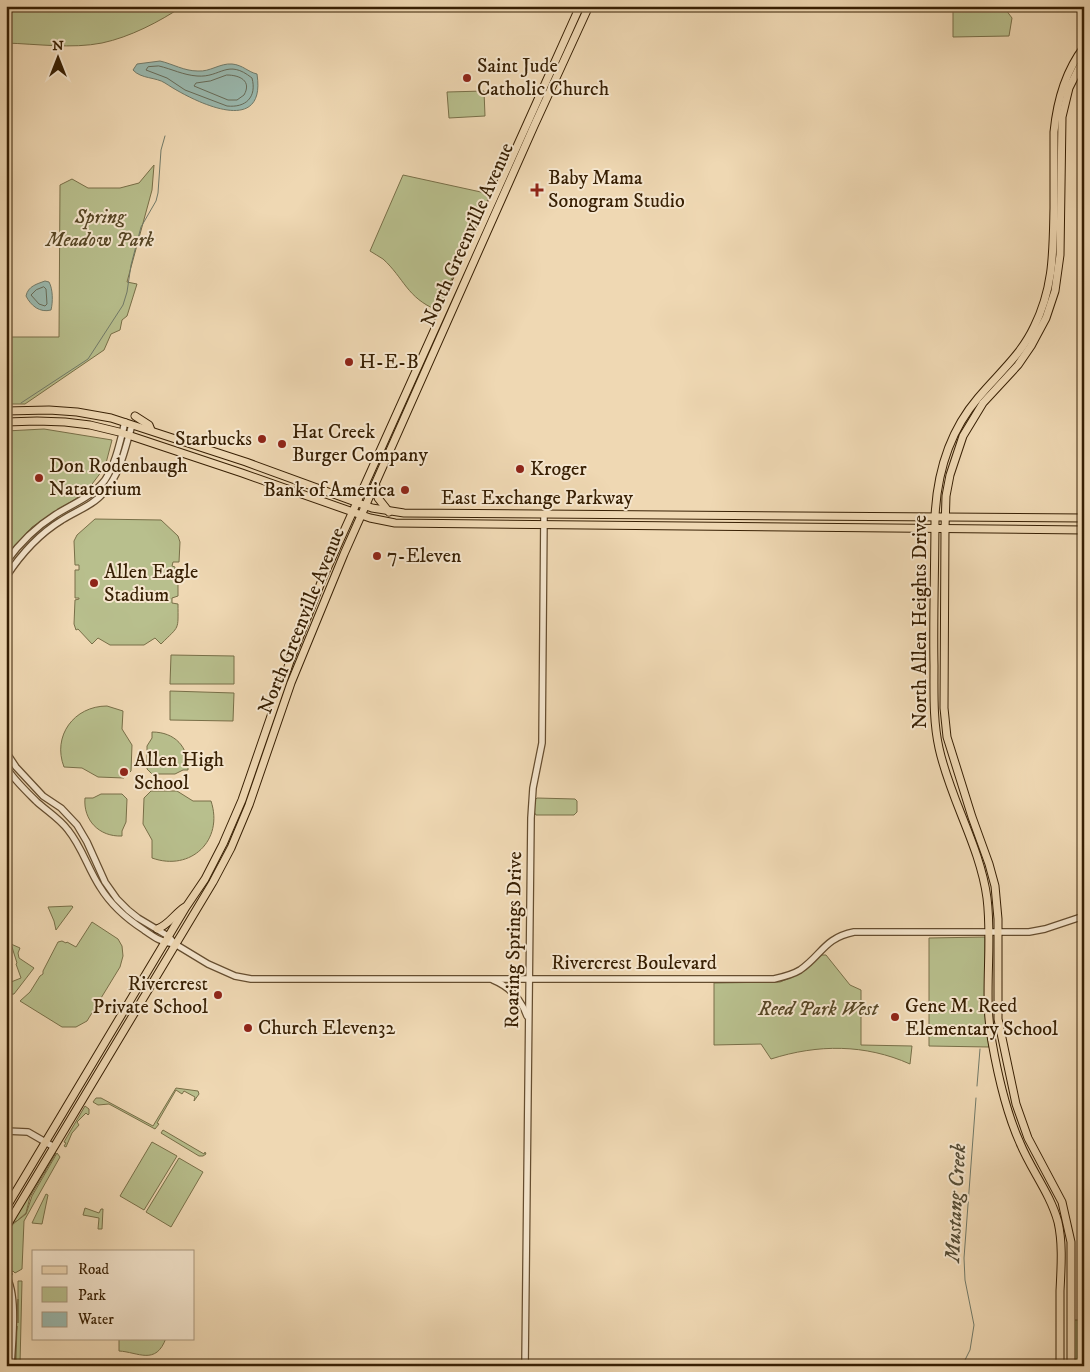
<svg xmlns="http://www.w3.org/2000/svg" width="1090" height="1372" viewBox="0 0 1090 1372" font-family="'IM FELL DW Pica',serif">
  <rect width="100%" height="100%" fill="#efd8b3"/>
  <filter id="stains"><feTurbulence type="fractalNoise" baseFrequency=".004" numOctaves="4"/><feColorMatrix values="0 0 0 0 .2 0 0 0 0 .09 0 0 0 0 .02 0 0 0 .5 -.17"/></filter>
  <radialGradient id="worn" r=".72"><stop offset=".6" stop-color="#630" stop-opacity="0"/><stop offset="1" stop-color="#630" stop-opacity=".3"/></radialGradient>
  <g fill="#b8bf8d" stroke="#786f48">
    <path d="M6,6H183C159,22 130,37 102,43C72,49 37,44 6,43Z"/>
    <path d="M953,6H1003L1012,18L1009,36L953,37Z"/>
    <path d="M484,91L485,116L449,118L447,92Z"/>
    <path d="M154,165L152,190L127,282L137,284L127,316L122,320L120,330L111,334L104,350L25,404H6V337H59L60,185L72,179L88,188H120L139,183Z"/>
    <path d="M403,175L490,194L439,307L437,310C407,298 404,278 383,259C379,256 374,254 370,251Z"/>
    <path d="M44,429L112,440L105,467L86,492L32,527L6,556V431Z"/>
    <path d="M95,519L161,520L178,536L180,542L179,562H173L172,566L175,567V570H178V596L172,598V603L178,604C178,631 180,625 161,644L155,638L144,645H110L98,638L92,644L78,629L76,630L74,624L75,600L79,599V598H75V570H79V565H75L74,541L77,535Z"/>
    <path d="M171,655L234,656V684H170Z"/>
    <path d="M170,691L234,693L233,721L170,720Z"/>
    <path d="M107,706L123,711L122,729L132,745L131,771L124,778L98,777L82,768L64,767C52,736 74,706 107,706Z"/>
    <path d="M152,732C175,732 189,747 188,770H183L175,774H152L147,769V746L152,738Z"/>
    <path d="M151,791H177L193,801H211C224,840 191,872 152,858V840L143,824L144,798Z"/>
    <path d="M101,794H122L127,799L126,822L122,831V836C99,837 83,820 85,798H93Z"/>
    <path d="M537,798L575,799L577,801V812L574,815H536L534,812V801Z"/>
    <path d="M72,906L73,907L56,930L54,921L48,907Z"/>
    <path d="M92,922L118,939L122,946L123,956L120,967L87,1021L76,1027H62L20,1001L30,992L40,976L43,974V971L58,942L62,941L66,943L67,942L76,947Z"/>
    <path d="M985,937V1012L989,1047L929,1046V938Z"/>
    <path d="M11,944L20,948L18,953L19,958L34,968L14,994L6,995V984L21,978L16,964L17,963Z"/>
    <path d="M822,955H826L850,985L861,990V1045L912,1046L910,1064C865,1044 818,1044 771,1059L761,1044L714,1045V983L780,982L799,974Z"/>
    <path d="M176,1088L198,1091L199,1094L194,1101L195,1097L184,1091L182,1094L176,1090L157,1123L159,1124L155,1129L109,1104L98,1105L93,1102L96,1098H101L153,1126Z"/>
    <path d="M85,1106L89,1109V1114L88,1115L86,1113L77,1122L79,1125L72,1133L66,1147L64,1146L66,1143L64,1142Z"/>
    <path d="M163,1130L204,1154L205,1152L206,1154L203,1156H199L161,1133Z"/>
    <path d="M152,1142L177,1156L144,1210L120,1196Z"/>
    <path d="M56,1153L30,1197L26,1213L17,1221L12,1223L43,1172L45,1173L46,1171L44,1170L54,1154Z"/>
    <path d="M57,1153L60,1157L24,1221L22,1269L15,1273L13,1271L8,1274H13L9,1275L6,1273V1235L13,1224L26,1214L32,1196Z"/>
    <path d="M179,1158L203,1172L171,1227L146,1212Z"/>
    <path d="M46,1194L48,1195L42,1224L32,1223Z"/>
    <path d="M85,1208L99,1213L101,1209H103L102,1229H98L99,1218L83,1215Z"/>
    <path d="M18,1281H22L20,1364L17,1366L16,1359L17,1326L15,1350L16,1366H15L14,1350L18,1299V1323Z"/>
    <rect x="1074" y="1320" width="10" height="46"/>
    <path d="M119,1338H166C156,1366 138,1352 119,1351Z"/>
  </g>
  <g fill="#9ab9af" stroke="#727b6a">
    <path d="M160,61C173,64 184,71 198,71C210,72 220,63 232,64C243,65 248,72 257,74C267,139 192,101 165,83C156,77 141,79 133,70L137,64Z"/>
    <path d="M45,281L49,282C53,289 53,302 51,310C40,313 31,306 26,296C28,286 37,284 45,281Z"/>
  </g>
  <g fill="none" stroke-linecap="round" stroke-linejoin="round">
    <g stroke="#686c59" stroke-width="1">
      <path d="M159,66C172,69 183,75 197,76C221,78 227,58 252,78C257,97 246,108 227,106L185,90L167,78L146,70L148,67Z"/>
      <path d="M227,75C240,75 252,81 244,95L237,100H228L194,86L196,83L210,81Z"/>
      <path d="M44,287L46,289L47,304L45,306L39,304L31,295L36,290Z"/>
    </g>
    <g stroke="#727b6a" stroke-width="1">
      <path d="M21,403L88,359L123,305L127,292L131,265L141,227L156,201L158,193L161,150L165,136"/>
      <path d="M6,433L8,430"/>
      <path d="M977,1086L980,1049"/>
      <path d="M962,1366L970,1350L974,1325L965,1280L964,1258L976,1098"/>
    </g>
    <defs>
      <g id="minor">
        <path d="M6,562C19,544 36,527 55,515C72,504 92,497 105,480C116,463 120,441 125,422"/>
        <path d="M6,577C21,554 39,534 62,520C76,511 94,505 104,492C121,473 125,448 132,425"/>
        <path d="M6,752L16,767L43,796L61,808L77,825L87,842L105,882L117,899L128,910L138,918L168,936L175,944L208,964L235,976L251,979H774C783,977 792,975 800,970C822,955 824,938 854,932H1029L1045,929L1084,916"/>
        <path d="M6,767C14,780 26,791 37,802C47,811 60,819 68,830C82,847 88,869 100,887C111,905 127,919 144,930C154,937 162,943 175,944"/>
        <path d="M493,980C510,987 521,999 527,1016"/>
        <path d="M6,1131L28,1132L54,1147"/>
        <path d="M6,1276C18,1295 12,1343 11,1366"/>
        <path d="M525,1366L531,818L533,788L542,743L544,515"/>
      </g>
      <g id="major">
        <path d="M6,411L49,410L77,412L111,418L246,462L372,508L404,513L1084,518"/>
        <path d="M135,416L149,425L151,430"/>
        <path d="M6,422L37,421L65,422L90,425L119,432L242,473L370,518L395,523L1084,530"/>
        <path d="M376,486L378,498L389,512"/>
        <path d="M157,929C169,925 174,914 185,907"/>
        <path d="M6,1208L186,907L205,879L223,844L242,800L290,661L322,580L580,6"/>
        <path d="M6,1227L213,882L231,848L249,805L291,683L344,554L534,126L589,6"/>
        <path d="M1060,1366C1060,1341 1060,1316 1060,1291C1061,1269 1063,1244 1058,1222C1050,1193 1031,1170 1020,1143C1006,1112 998,1076 992,1042C983,995 993,946 987,898C980,846 950,799 939,748C933,721 934,693 934,666C933,616 935,566 935,517C937,473 949,432 978,398C998,374 1021,355 1034,327C1054,287 1053,251 1054,208C1054,183 1054,158 1054,132C1057,101 1065,72 1084,47"/>
        <path d="M1071,1366V1242L1062,1202L1028,1138L1016,1104L998,1019V919L995,886L989,864L972,817L947,737L944,708L945,528L946,496L950,475L963,436L983,403L1018,365L1031,346L1046,318L1055,291L1060,255L1062,117L1069,88L1084,58"/>
      </g>
    </defs>
    <use href="#minor" stroke="#654d2f" stroke-width="8"/>
    <use href="#major" stroke="#371f03" stroke-width="9"/>
    <use href="#minor" stroke="#f5e6ce" stroke-width="5.5"/>
    <use href="#major" stroke="#efd8b3" stroke-width="7"/>
  </g>
  <g fill="#8f2418" stroke="#f5e6ce" stroke-width="2">
    <circle cx="467" cy="78" r="5"/>
    <path d="M534.5 182.5h5v5h5v5h-5v5h-5v-5h-5v-5h5z"/>
    <circle cx="349" cy="362" r="5"/>
    <circle cx="262" cy="439" r="5"/>
    <circle cx="282" cy="444" r="5"/>
    <circle cx="520" cy="469" r="5"/>
    <circle cx="39" cy="478" r="5"/>
    <circle cx="405" cy="490" r="5"/>
    <circle cx="377" cy="556" r="5"/>
    <circle cx="94" cy="583" r="5"/>
    <circle cx="124" cy="772" r="5"/>
    <circle cx="218" cy="995" r="5"/>
    <circle cx="895" cy="1017" r="5"/>
    <circle cx="248" cy="1028" r="5"/>
  </g>
  <g text-anchor="middle" dominant-baseline="central" stroke-width="4" stroke-linejoin="round" paint-order="stroke">
    <g font-size="20" fill="#371f03" stroke="#f5e6ce" text-anchor="start">
      <text x="477" y="66">Saint Jude<tspan x="477" dy="23">Catholic Church</tspan></text>
      <text x="548" y="178">Baby Mama<tspan x="548" dy="23">Sonogram Studio</tspan></text>
      <text x="359" y="362">H-E-B</text>
      <text x="292" y="432">Hat Creek<tspan x="292" dy="23">Burger Company</tspan></text>
      <text x="252" y="439" text-anchor="end">Starbucks</text>
      <text x="49" y="466">Don Rodenbaugh<tspan x="49" dy="23">Natatorium</tspan></text>
      <text x="530" y="469">Kroger</text>
      <text x="395" y="490" text-anchor="end">Bank of America</text>
      <text x="387" y="556">7-Eleven</text>
      <text x="104" y="572">Allen Eagle<tspan x="104" dy="23">Stadium</tspan></text>
      <text x="134" y="760">Allen High<tspan x="134" dy="23">School</tspan></text>
      <text x="208" y="984" text-anchor="end">Rivercrest<tspan x="208" dy="23">Private School</tspan></text>
      <text x="905" y="1006">Gene M. Reed<tspan x="905" dy="23">Elementary School</tspan></text>
      <text x="258" y="1028">Church Eleven32</text>
    </g>
    <g font-size="20" font-style="italic" fill="#574726" stroke="#f5e6ce">
      <text x="100" y="217">Spring<tspan x="100" dy="23">Meadow Park</tspan></text>
      <text x="818" y="1009">Reed Park West</text>
    </g>
    <g font-size="20" fill="#371f03" stroke="#f5e6ce">
      <text transform="translate(468 235) rotate(-66)">North Greenville Avenue</text>
      <text x="537" y="498">East Exchange Parkway</text>
      <text transform="translate(302 621) rotate(-68)">North Greenville Avenue</text>
      <text transform="translate(920 622) rotate(-90)">North Allen Heights Drive</text>
      <text transform="translate(514 940) rotate(-89)">Roaring Springs Drive</text>
      <text x="634" y="963">Rivercrest Boulevard</text>
    </g>
    <g font-size="21" font-style="italic" fill="#554d37" stroke="#f5e6ce">
      <text transform="translate(956 1203) rotate(-87)">Mustang Creek</text>
    </g>
  </g>
  <rect width="1090" height="1372" fill="none" stroke="#efd8b3" stroke-width="25"/>
  <rect x="8" y="8" width="1075" height="1357" fill="none" stroke="#371f03" stroke-width="2.5"/>
  <rect x="12" y="12" width="1065" height="1347" fill="none" stroke="#371f03"/>
  <rect x="32" y="1250" width="162" height="90" fill="#f5e6ce" stroke="#a9967d"/>
  <rect x="42" y="1266" width="25" height="8" fill="#efd8b3" stroke="#a9967d"/>
  <text x="78" y="1274" font-size="15" fill="#371f03">Road</text>
  <rect x="42" y="1287" width="25" height="15" fill="#b8bf8d" stroke="#a9967d"/>
  <text x="78" y="1300" font-size="15" fill="#371f03">Park</text>
  <rect x="42" y="1312" width="25" height="15" fill="#9ab9af" stroke="#a9967d"/>
  <text x="78" y="1324" font-size="15" fill="#371f03">Water</text>
  <g transform="translate(58 58)" stroke="#f5e6ce" stroke-width="4" paint-order="stroke">
  <path d="M0-4L9 19L0 12L-9 19Z" fill="#371f03"/>
  <text y="-8" font-size="14" font-weight="bold" text-anchor="middle" fill="#371f03">N</text>
  </g>
  <rect width="100%" height="100%" filter="url(#stains)"/>
  <rect width="100%" height="100%" fill="url(#worn)"/>
</svg>
